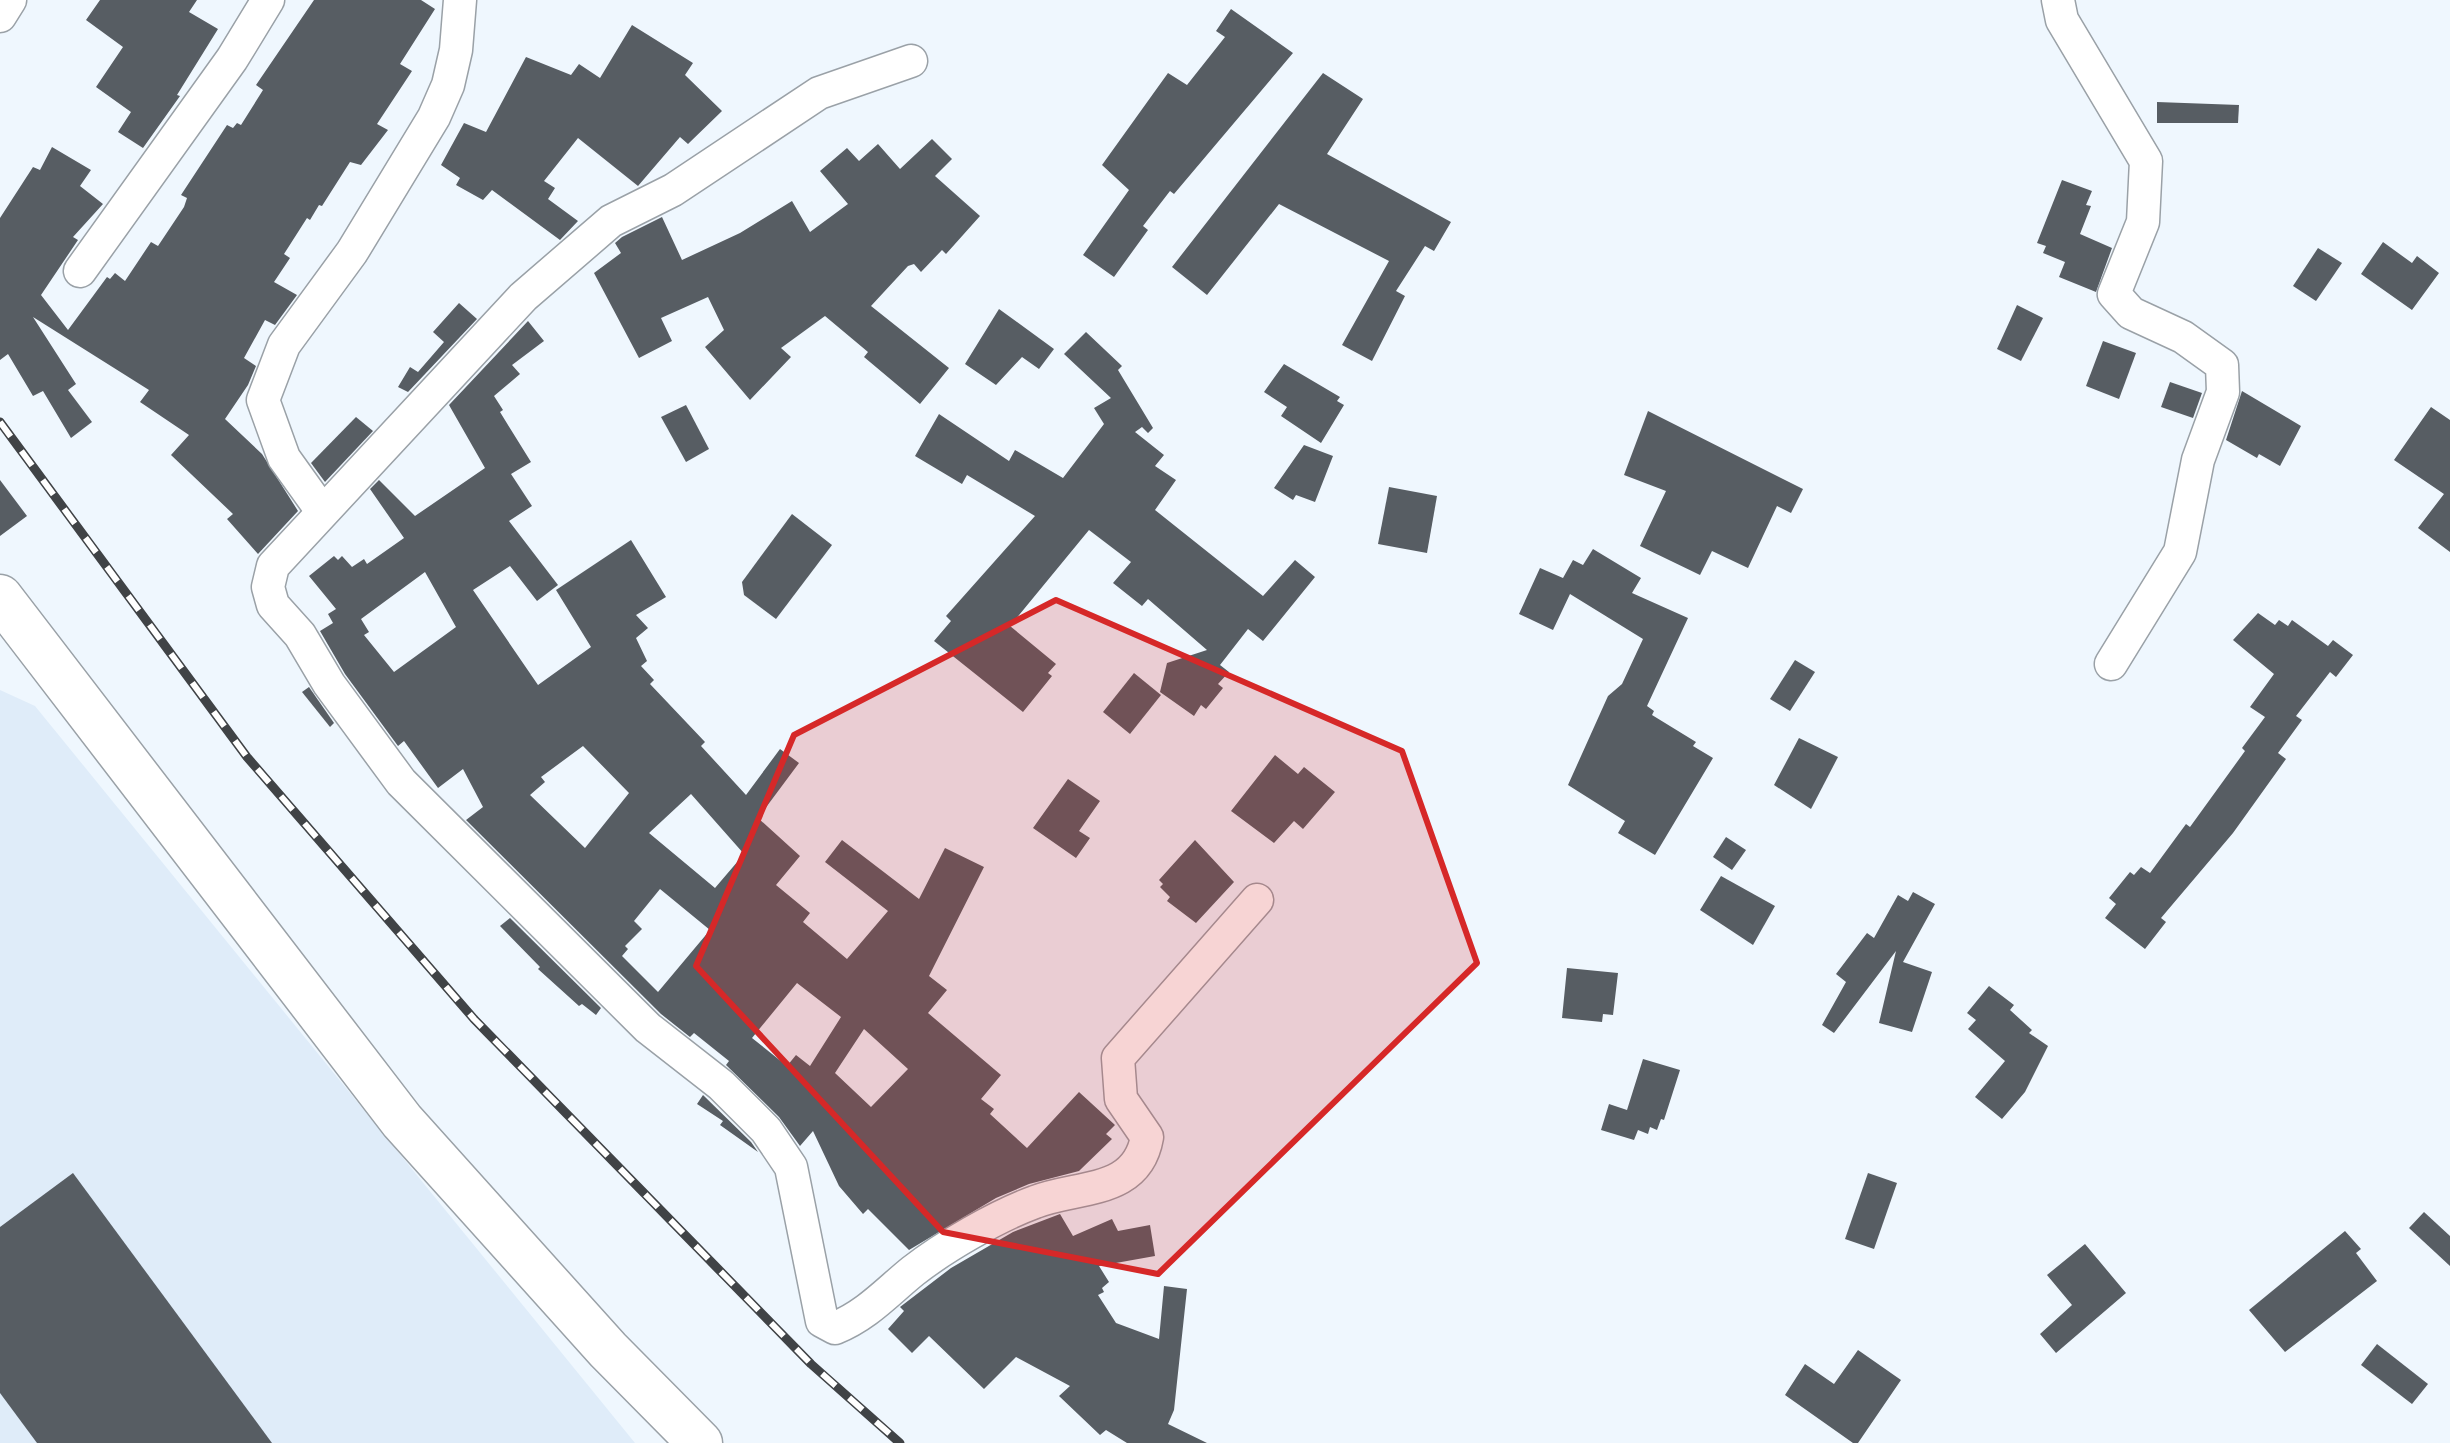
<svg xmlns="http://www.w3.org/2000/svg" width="2450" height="1443" viewBox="0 0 2450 1443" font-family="Figtree,sans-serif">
  <rect width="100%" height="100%" fill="#eff7fe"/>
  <path fill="#dfecf9" d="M0,690L35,706L635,1443H0Z"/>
  <g fill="#575d63" fill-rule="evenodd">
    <path d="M100,0H197L189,12L218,29L177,95L180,96L143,148L118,132L131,112L96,87L123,47L86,20Z"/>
    <path d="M314,0H421L435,9L400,64L412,71L377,124L388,130L361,165L350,162L322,206L319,205L310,220L307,218L284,254L290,258L274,282L297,295L275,325L265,320L244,358L256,366L248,385L225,419L262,454L298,511L258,554L227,519L233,514L171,455L189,435L140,402L149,390L33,317L76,384L68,390L92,422L71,438L43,391L33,396L8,354L0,360V218L33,167L40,170L52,147L91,170L80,186L103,204L73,237L78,240L41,295L68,330L107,277L110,279L115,273L125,281L151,242L158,246L184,207L187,198L181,195L227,125L233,128L237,123L241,125L263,90L256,85Z"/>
    <path d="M1231,9L1293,53L1174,194L1170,191L1143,226L1148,230L1114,277L1083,255L1129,190L1102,165L1168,73L1187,85L1225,37L1216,31Z"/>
    <path d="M632,25L693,63L685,75L722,111L688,144L680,137L638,186L578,138L544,181L555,188L548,199L578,221L560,240L492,190L483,200L456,185L460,178L441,165L464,123L486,132L526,57L571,75L579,64L600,78Z"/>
    <path d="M1323,73L1363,99L1327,154L1451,222L1434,251L1425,246L1396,291L1405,296L1372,361L1342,345L1389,261L1279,204L1207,295L1172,267Z"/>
    <path d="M2157,102L2239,105L2238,123H2157Z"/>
    <path d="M932,139L952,159L935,176L980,216L946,254L942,250L921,272L914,264L908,266L871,306L949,368L920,404L864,357L868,352L825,316L781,348L791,357L750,400L705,347L724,330L708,297L661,318L672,341L639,358L594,273L621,253L615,243L622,237L662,217L682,260L740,233L792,201L810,232L848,204L820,171L847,148L859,161L878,144L900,169Z"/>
    <path d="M2062,180L2092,191L2086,205L2091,206L2080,234L2112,248L2096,292L2059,277L2065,262L2043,253L2046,246L2037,243Z"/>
    <path d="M2383,242L2412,263L2417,256L2439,273L2412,310L2361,274Z"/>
    <path d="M2318,248L2342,263L2316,301L2293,286Z"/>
    <path d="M459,303L477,319L408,392L398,387L410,367L418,372L444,342L433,332Z"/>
    <path d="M2017,305L2043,318L2021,361L1997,349Z"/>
    <path d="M999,309L1054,349L1039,369L1022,357L996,385L965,364Z"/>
    <path d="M528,321L544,341L512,365L520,374L494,396L503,410L500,412L531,462L511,474L532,506L509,521L558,585L537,601L510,566L473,590L538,685L591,647L556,590L631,540L666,597L636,615L648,628L636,638L647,661L641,666L654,680L650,684L705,742L701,746L746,795L780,749L799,763L758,818L800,856L776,885L810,913L803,922L847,959L888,911L825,862L842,840L919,899L945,848L984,867L929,976L947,990L928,1013L1001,1075L981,1099L994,1109L990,1114L1027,1148L1079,1092L1115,1125L1106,1134L1112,1139L1079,1171L1029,1184L996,1198L909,1250L868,1209L863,1214L839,1186L813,1131L800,1146L779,1117L726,1065L729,1061L694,1033L690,1037L661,1014L466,820L483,807L463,769L438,788L404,741L398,746L345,674L320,631L333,623L328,614L336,609L309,576L334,556L338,560L342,556L352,567L364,559L367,564L404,538L370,489L379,480L415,516L485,468L449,405ZM425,572L456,627L394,672L364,635L369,632L361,619ZM583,746L629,793L585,848L530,795L545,782L541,777ZM691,794L744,854L715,888L649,833ZM660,889L710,930L658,992L622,956L628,949L625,946L642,929L634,921ZM797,983L841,1017L810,1066L796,1055L787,1066L752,1038ZM864,1029L908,1069L871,1107L835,1073Z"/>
    <path d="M1086,332L1122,366L1118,370L1153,428L1148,433L1142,427L1135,432L1164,455L1155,466L1176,480L1155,510L1263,596L1295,560L1315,577L1263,641L1248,629L1220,665L1229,672L1218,684L1223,688L1206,709L1201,705L1194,716L1160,692L1167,663L1207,650L1148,599L1142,606L1113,583L1131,562L1089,530L1010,626L1056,664L1048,673L1052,676L1023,712L934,641L951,621L946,616L1035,516L967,475L962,484L915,456L939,414L1009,461L1015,450L1063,478L1104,424L1094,408L1111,398L1064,354Z"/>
    <path d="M2103,341L2136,353L2119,399L2086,386Z"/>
    <path d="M1284,364L1340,397L1337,401L1344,405L1321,443L1281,416L1287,407L1264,392Z"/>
    <path d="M2170,382L2202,393L2193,418L2161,407Z"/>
    <path d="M2242,391L2301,426L2280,466L2259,454L2257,458L2226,440Z"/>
    <path d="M686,405L709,449L686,462L661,417Z"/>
    <path d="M2431,407L2450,420V552L2418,528L2444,494L2394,460Z"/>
    <path d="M1648,411L1803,489L1791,513L1777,506L1748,568L1712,551L1700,575L1640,546L1666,491L1624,475Z"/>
    <path d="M356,417L373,431L325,482L311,463Z"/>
    <path d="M1304,445L1333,456L1315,502L1296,495L1293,500L1274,488Z"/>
    <path d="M0,480L27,516L0,536Z"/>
    <path d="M1389,487L1437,496L1427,553L1378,544Z"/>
    <path d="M792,514L832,545L776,619L744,595L742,582Z"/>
    <path d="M1593,549L1641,578L1632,593L1688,618L1647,706L1654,711L1652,715L1696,742L1693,746L1713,758L1655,855L1618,833L1625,821L1568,785L1608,696L1622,684L1643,639L1570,594L1553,630L1519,614L1540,568L1563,578L1573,560L1583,565Z"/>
    <path d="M2258,613L2275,625L2279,620L2288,626L2292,620L2328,646L2333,640L2353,655L2336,677L2330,672L2296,716L2302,720L2278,753L2286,759L2233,833L2161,918L2166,922L2145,949L2105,918L2116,904L2109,898L2130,872L2134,875L2141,867L2150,873L2186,824L2190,827L2245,751L2242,748L2265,717L2250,707L2274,674L2233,640Z"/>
    <path d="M1795,660L1815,672L1790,711L1770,699Z"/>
    <path d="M1134,673L1161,695L1130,734L1103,712Z"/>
    <path d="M309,687L334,723L330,727L302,692Z"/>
    <path d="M1799,738L1838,757L1811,809L1774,785Z"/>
    <path d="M1275,755L1298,774L1304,767L1335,792L1303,829L1294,821L1274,843L1231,811Z"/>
    <path d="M1068,779L1100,801L1079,831L1090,838L1076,858L1033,828Z"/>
    <path d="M1726,837L1746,850L1732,870L1713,857Z"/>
    <path d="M1195,840L1234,882L1196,923L1167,901L1170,897L1160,887L1163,884L1159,880Z"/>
    <path d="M1721,876L1775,906L1753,945L1700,910Z"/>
    <path d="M1913,892L1935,904L1903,962L1932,972L1912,1032L1879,1023L1896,951L1834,1033L1822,1025L1846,982L1836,974L1867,933L1874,938L1898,895L1908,901Z"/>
    <path d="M510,918L601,1008L596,1015L582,1004L579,1006L538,969L540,967L500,926Z"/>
    <path d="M1567,968L1618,973L1613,1015L1603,1014L1602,1022L1562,1018Z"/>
    <path d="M1989,986L2014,1005L2010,1010L2032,1030L2029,1033L2048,1046L2025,1092L2002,1119L1975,1097L2005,1061L1968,1029L1976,1020L1967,1013Z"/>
    <path d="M1643,1059L1680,1070L1664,1120L1661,1119L1657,1130L1650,1127L1648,1134L1638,1130L1634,1140L1601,1130L1609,1104L1627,1110Z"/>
    <path d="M703,1095L751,1142L758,1152L720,1125L723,1121L697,1104Z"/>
    <path d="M73,1173L272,1443H37L0,1393V1227Z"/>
    <path d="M1868,1173L1897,1183L1874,1249L1845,1239Z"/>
    <path d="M2424,1212L2450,1236V1266L2409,1228Z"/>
    <path d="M1060,1214L1073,1236L1112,1219L1118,1231L1150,1225L1155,1256L1099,1266L1109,1282L1102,1288L1104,1292L1098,1295L1116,1323L1159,1339L1164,1286L1187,1289L1174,1410L1168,1424L1207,1443H1127L1106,1430L1100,1435L1059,1396L1070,1386L1016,1357L984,1389L929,1336L912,1353L888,1329L904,1311L900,1307L951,1268L1013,1232Z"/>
    <path d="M2345,1231L2361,1249L2356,1253L2377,1281L2285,1352L2249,1310Z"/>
    <path d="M2085,1244L2126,1293L2056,1353L2040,1334L2072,1305L2047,1275Z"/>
    <path d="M2377,1344L2428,1384L2412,1404L2361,1365Z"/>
    <path d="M1858,1350L1901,1380L1858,1443H1853L1785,1395L1805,1364L1834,1384Z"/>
  </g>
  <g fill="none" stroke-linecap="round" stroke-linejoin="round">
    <defs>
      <g id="street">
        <path d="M2058,0L2062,20L2146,161L2143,222L2114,294L2131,313L2183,337L2222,365L2223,392L2198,460L2180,552L2111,664"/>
        <path d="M0,16L10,0"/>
        <path d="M911,61L819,93L673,190L611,221L523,297L273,566L268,587L273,605L300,635L329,684L401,782L648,1028L721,1085L766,1130L791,1167L822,1321L835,1328C867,1315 887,1292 913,1271C945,1246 997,1216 1035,1202C1078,1185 1137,1195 1147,1137L1121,1099L1118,1058L1257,900"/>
        <path d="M80,271L232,59L268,0"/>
        <path d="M322,511L284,458L263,400L284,345L352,252L434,117L448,85L456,50L460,0"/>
      </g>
      <path id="secondary" d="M0,597L402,1121L608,1350L700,1443"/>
    </defs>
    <use href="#street" stroke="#9aa1a7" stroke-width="35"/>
    <use href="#secondary" stroke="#9aa1a7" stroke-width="47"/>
    <use href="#street" stroke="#fff" stroke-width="32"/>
    <use href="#secondary" stroke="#fff" stroke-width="44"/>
    <defs>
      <path id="rail" d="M0,422L247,757L474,1019L811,1364L900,1443"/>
    </defs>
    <use href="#rail" stroke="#404346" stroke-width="9"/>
    <use href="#rail" stroke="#fff" stroke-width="6" stroke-dasharray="18" stroke-linecap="butt"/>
  </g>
  <path fill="#d62828" fill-opacity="0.2" stroke="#d62828" stroke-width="6" stroke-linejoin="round" d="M1056,600L1402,751L1477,963L1158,1274L943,1232L696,966L794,735Z"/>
</svg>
